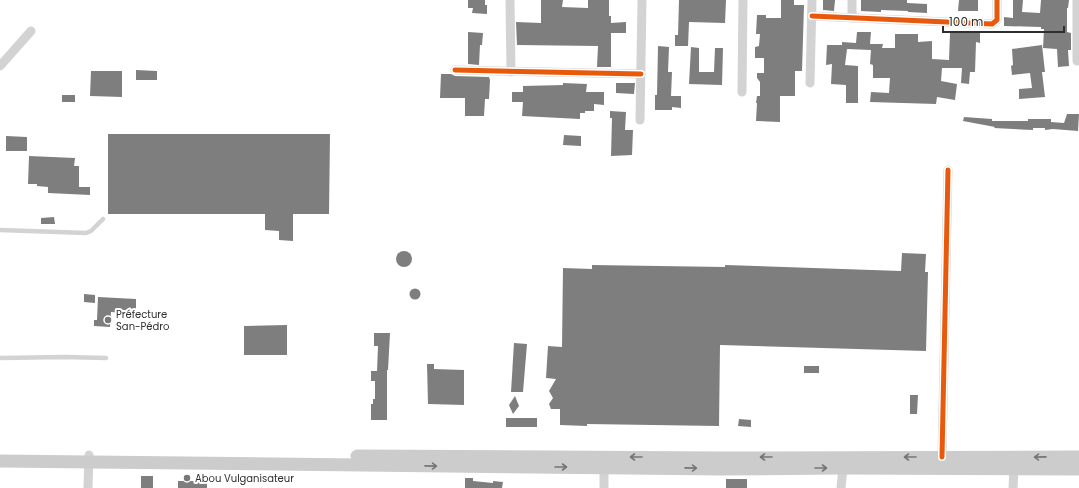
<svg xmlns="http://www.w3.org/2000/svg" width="1079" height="488" viewBox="0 0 1079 488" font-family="Poppins,sans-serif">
  <rect width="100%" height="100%" fill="#fff"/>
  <g fill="#7e7e7e">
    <path d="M468,0H485V5H487V14L472,13L473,8H468Z"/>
    <path d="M541,0H563L562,7L588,8V0H609V16H611V23L626,22V33H611V67H597L598,46L517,45L516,22L541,23Z"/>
    <path d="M679,0H726L725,23L689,22L688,46H675V35H678Z"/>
    <path d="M781,0H794V5H804L802,71H795V96H780V122L756,121L757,103H756L757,96H760V82L757,78V73H764V58H755V47L759,46L760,34H756L757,15H766V18H781Z"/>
    <path d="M823,0H835L834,11L823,10Z"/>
    <path d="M861,0H907V3L927,4V13L908,12V11L881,10V12L861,11Z"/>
    <path d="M959,0H978V11H958Z"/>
    <path d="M1013,0H1023L1022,12L1040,13L1041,0H1069L1068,8H1067V32L1071,33V50H1068L1069,66L1058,67L1057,49L1043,48L1044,29H1041V27L1004,26V17L1013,18Z"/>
    <path d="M960,31L980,32V43L976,42L975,72H970L969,84L961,83L962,68H942L941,81L957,84L955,100L937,97L936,104L870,102L871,92L889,93L890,78H873V65L870,64L871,50L847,49L845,65L858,66V103H846V85L831,84L832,64L826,65L827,45H842V42L856,43L857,32H871L870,44H883L882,48H895V34H918V42L932,41V59L949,60L950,33H960Z"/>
    <path d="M468,32L483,33L482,45H480L479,65L468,64Z"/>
    <path d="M1042,45L1045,72H1042L1045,97L1019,99V89L1032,88L1030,73L1012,75L1011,66L1013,65L1012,49Z"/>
    <path d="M658,46L669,47L668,72H672L671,96H681V108L672,107V110H655V95H657Z"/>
    <path d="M691,47L699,48V72H714L715,48H723L722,85L689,84Z"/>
    <path d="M136,70L157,71V80H136Z"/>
    <path d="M91,71H122V97L90,96Z"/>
    <path d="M441,74H451L455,76L489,77L490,80L489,99H485L484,116H465V98H440Z"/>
    <path d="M563,83L587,84L586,92H604V105L594,104V111H585V113H580V119L522,116L523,102H512V92H523V86L563,85Z"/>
    <path d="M616,83H635L634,94L616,93Z"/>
    <rect x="62" y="95" width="13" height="7"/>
    <path d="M610,111L626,112L625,130H633L632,155L611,156L612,118H610Z"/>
    <path d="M1067,114H1079L1078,131L1053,129L1045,130V128H1033V130L994,128L995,127L963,121L964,117L992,119V121H1028V119H1051V122L1064,123Z"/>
    <path d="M108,134H330L329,214H293V241L279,240V231L265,230V214H108Z"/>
    <path d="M564,135L581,136V146L563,145Z"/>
    <path d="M6,136L27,137V151H6Z"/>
    <path d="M29,156L75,158L74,166H79V187H90V195L48,193V187L37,186V184H28Z"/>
    <path d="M54,217L55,224H41V218Z"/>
    <circle cx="404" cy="259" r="8"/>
    <path d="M902,253L926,254L925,272H928L926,351L720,345L719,426L587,424V426L560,425V409H551L549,404L553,398L549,391L556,379L546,378L548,346L562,347L563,268L592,269V265L725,267V265L901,271Z"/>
    <circle cx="415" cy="294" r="5.5"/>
    <path d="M84,294L95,295V303L84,302Z"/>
    <path d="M98,297L136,299V314L111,312L110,327L94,326V320H97Z"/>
    <path d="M287,325V355H244V326Z"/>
    <path d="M374,333H390L388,370H387V420H371V404H373V399H375V381H371V371H377L378,346H374Z"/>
    <path d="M514,343L527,344L523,392H511Z"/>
    <path d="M427,364H434V369L464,370V405L428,404Z"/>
    <rect x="804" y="366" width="15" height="7"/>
    <path d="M910,395H918L917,414H910Z"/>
    <path d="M515,396L519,406L513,414L509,405Z"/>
    <rect x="506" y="418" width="31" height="9"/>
    <path d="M739,419L751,420V427L738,426Z"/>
    <rect x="141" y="476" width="12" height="12"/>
    <path d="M195,476H207V488H178V481H195Z"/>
    <path d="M465,478H473V481L493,483V481L503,482L502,488H465Z"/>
    <rect x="726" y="479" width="21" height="9"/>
  </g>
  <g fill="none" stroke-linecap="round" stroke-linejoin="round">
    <g stroke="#d3d3d3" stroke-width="4.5">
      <path d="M0,230L86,233L91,231L103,219"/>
      <path d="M0,358L65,357L106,358"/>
    </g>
    <g stroke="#d3d3d3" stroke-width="9">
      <path d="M510,0L511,72"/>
      <path d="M812,16L992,24L997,20V0"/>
      <path d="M852,18V0"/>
      <path d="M1077,61V0"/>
      <path d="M0,66L31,31"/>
      <path d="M455,70L641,74"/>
      <path d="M810,83L812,0"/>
      <path d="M742,92L743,0"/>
      <path d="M640,120L642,0"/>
      <path d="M942,457L948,170"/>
      <path d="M88,488L89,455"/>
      <path d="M604,488V463"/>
      <path d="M841,488L843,468"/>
      <path d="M1013,488L1014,469"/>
    </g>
    <g stroke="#ccc" stroke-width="13">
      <path d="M357,456L722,458L1079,457"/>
      <path d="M0,461L721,469L843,468L1079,469"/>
    </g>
    <defs>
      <g id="cycleway">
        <path d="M812,16L992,24L997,20V0"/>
        <path d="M455,70L641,74"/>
        <path d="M942,457L948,170"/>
      </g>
    </defs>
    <use href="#cycleway" stroke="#fff" stroke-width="8"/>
    <use href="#cycleway" stroke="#e8590c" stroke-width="5"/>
  </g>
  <defs><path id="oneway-shaft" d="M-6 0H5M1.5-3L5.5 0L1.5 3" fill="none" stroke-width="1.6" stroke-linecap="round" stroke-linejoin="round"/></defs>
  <g stroke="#757575">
    <use href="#oneway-shaft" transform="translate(636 457) rotate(-180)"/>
    <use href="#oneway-shaft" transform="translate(766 457) rotate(180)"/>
    <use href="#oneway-shaft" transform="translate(910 457) rotate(180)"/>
    <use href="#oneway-shaft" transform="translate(1040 457) rotate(179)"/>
    <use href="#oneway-shaft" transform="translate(431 466) rotate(1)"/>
    <use href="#oneway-shaft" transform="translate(561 467)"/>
    <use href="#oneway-shaft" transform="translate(691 468) rotate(1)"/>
    <use href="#oneway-shaft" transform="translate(821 468)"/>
  </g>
  <g fill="#777" stroke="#fff" stroke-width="1.5">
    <circle cx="108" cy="320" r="4"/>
    <circle cx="187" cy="478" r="4"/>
  </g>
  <g text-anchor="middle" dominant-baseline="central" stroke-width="4" stroke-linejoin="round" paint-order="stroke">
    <g font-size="10" fill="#2e2e2e" stroke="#fff" text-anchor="start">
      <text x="116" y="314">Préfecture<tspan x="116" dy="12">San-Pédro</tspan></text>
      <text x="195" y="478">Abou Vulganisateur</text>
    </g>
  </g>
  <path d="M943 26v6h121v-6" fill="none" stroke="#2e2e2e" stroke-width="2"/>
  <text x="949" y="26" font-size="12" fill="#2e2e2e" stroke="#ffffff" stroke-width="3" paint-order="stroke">100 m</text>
</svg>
